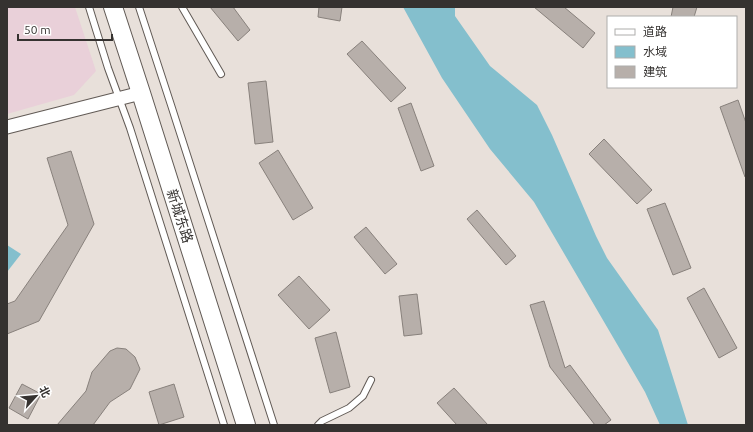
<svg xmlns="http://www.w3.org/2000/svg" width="753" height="432" viewBox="0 0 753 432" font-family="Ubuntu,'Noto Sans SC',sans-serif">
  <rect width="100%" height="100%" fill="#e8e0da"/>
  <path fill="#e9d0d9" d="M7,7H75L96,71L74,95L7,114Z"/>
  <g fill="#84bfcd">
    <path d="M403,7H455V16L490,66L537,105L552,135L596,236L607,258L658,330L688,425H660L645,392L534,202L490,149L442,78Z"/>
    <path d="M7,245L21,254L7,272Z"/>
  </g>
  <g fill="#b7afaa" stroke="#88817c">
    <path d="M210,7H233L250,30L238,41Z"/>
    <path d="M319,7H342L340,21L318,17Z"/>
    <path d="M534,7H564L595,33L583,48Z"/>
    <path d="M673,7H697L694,17H671Z"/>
    <path d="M362,41L406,88L391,102L347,54Z"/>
    <path d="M266,81L273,142L255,144L248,83Z"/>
    <path d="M738,100L746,123V177H745L720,107Z"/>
    <path d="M411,103L434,166L421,171L398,108Z"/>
    <path d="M604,139L652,190L637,204L589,154Z"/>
    <path d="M278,150L313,208L293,220L259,163Z"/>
    <path d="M71,151L94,224L39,321L7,334V304L15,301L68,225L47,158Z"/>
    <path d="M665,203L691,268L673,275L647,209Z"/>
    <path d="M477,210L516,256L506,265L467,219Z"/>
    <path d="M366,227L397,264L385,274L354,237Z"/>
    <path d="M299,276L330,310L309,329L278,295Z"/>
    <path d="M704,288L737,348L719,358L687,298Z"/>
    <path d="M417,294L422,334L404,336L399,296Z"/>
    <path d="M544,301L565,368L570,365L611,420L604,425H595L550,367L530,305Z"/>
    <path d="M336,332L350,387L330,393L315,338Z"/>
    <path d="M117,348L126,349L135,357L140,369L130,389L110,402L93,425H57L86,391L92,372L110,351Z"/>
    <path d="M22,384L41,394L28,419L9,408Z"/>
    <path d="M174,384L184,417L159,425L149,392Z"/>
    <path d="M454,388L488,425H457L437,403Z"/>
  </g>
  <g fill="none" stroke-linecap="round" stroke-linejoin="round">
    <defs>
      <g id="lane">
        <path d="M89,7L108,68L130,128L224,425"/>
        <path d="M139,7L171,105L274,425"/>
        <path d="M182,7L221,74"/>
        <path d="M318,425L322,421L349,408L363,396L371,380"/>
      </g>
      <path id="street" d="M7,127L141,93"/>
      <path id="secondary" d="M113,7L141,93L246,425"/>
    </defs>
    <use href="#lane" stroke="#615a55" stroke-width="8"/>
    <use href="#street" stroke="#615a55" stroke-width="15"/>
    <use href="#secondary" stroke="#615a55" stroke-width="20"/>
    <use href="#lane" stroke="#fff" stroke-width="6"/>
    <use href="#street" stroke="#fff" stroke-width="13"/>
    <use href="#secondary" stroke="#fff" stroke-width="18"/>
  </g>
  <g text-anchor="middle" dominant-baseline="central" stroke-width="3.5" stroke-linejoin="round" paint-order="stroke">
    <g font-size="14" fill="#353230" stroke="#fff">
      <text transform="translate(180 216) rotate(72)">新城东路</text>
    </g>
  </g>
  <rect width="753" height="432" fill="none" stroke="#353230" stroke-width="16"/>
  <rect x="607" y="16" width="130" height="72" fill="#ffffff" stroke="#aeadac"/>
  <rect x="615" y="29" width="20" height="6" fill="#ffffff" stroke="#aeadac"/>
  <text x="643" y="36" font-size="12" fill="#353230">道路</text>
  <rect x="615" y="46" width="20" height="12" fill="#84bfcd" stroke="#aeadac"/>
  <text x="643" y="56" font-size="12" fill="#353230">水域</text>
  <rect x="615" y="66" width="20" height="12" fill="#b7afaa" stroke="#aeadac"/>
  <text x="643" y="76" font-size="12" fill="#353230">建筑</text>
  <g transform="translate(36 396) rotate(63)" stroke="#ffffff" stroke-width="3" paint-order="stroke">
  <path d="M0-3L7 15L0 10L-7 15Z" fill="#353230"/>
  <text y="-6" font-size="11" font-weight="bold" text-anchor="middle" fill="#353230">北</text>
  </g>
  <path d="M18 34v6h94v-6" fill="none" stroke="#353230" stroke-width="2"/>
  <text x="24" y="34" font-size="12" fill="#353230" stroke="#ffffff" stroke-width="3" paint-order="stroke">50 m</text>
</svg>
